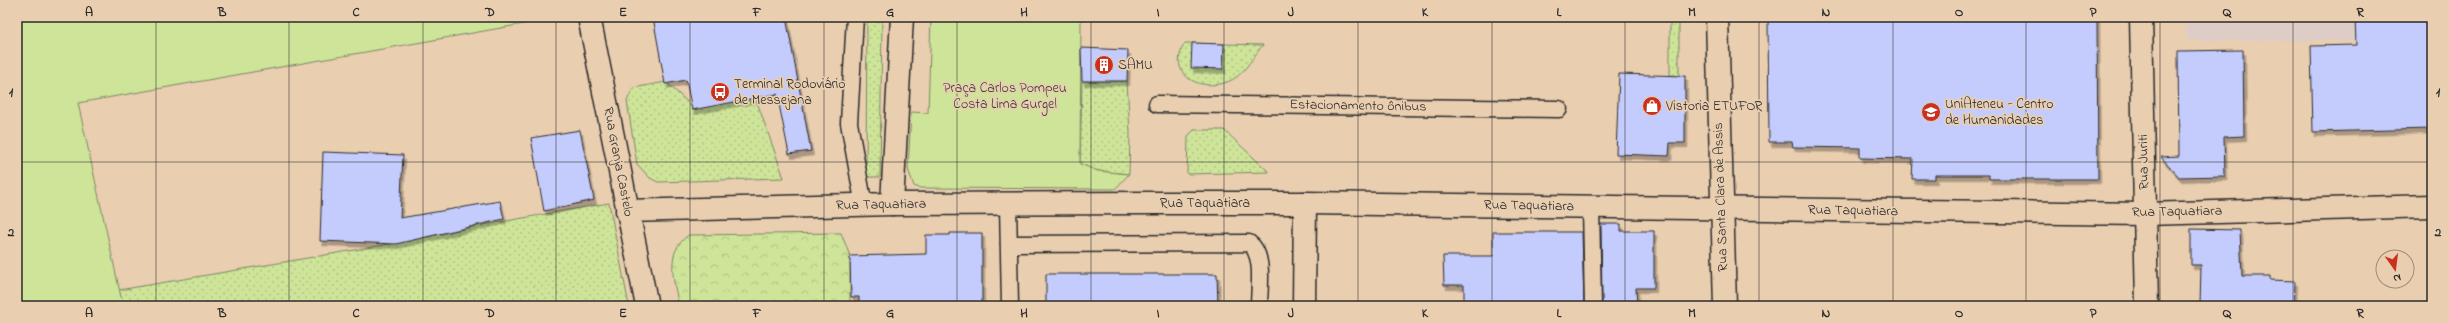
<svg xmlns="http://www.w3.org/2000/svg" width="2449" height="323" viewBox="0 0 2449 323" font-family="'Indie Flower',sans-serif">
  <defs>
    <pattern id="grass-dots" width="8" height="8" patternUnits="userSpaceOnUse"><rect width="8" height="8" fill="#cde499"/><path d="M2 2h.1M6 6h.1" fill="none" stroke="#b0c484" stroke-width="1.8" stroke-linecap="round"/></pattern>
    <pattern id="forest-crowns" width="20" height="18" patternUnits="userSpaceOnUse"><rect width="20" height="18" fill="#cde499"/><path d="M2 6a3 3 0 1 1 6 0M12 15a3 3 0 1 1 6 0" fill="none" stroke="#b0c484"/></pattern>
    <filter id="shadow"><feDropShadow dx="2.5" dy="4.5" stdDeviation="0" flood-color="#0004"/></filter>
  </defs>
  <rect width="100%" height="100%" fill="#e9ceb0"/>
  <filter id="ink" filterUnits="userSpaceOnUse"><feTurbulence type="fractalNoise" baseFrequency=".025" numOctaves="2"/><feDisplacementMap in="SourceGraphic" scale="8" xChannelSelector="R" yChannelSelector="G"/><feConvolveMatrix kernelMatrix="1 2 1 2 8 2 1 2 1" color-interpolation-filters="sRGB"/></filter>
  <g filter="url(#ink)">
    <path fill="#decdc7" d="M2185,17H2364L2363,41L2186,40Z"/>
    <g fill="url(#grass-dots)" stroke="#7c8862">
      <path d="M867,17H882L880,177H866Z"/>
      <path d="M1670,17H1679V76L1670,75Z"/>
      <path d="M1185,43L1263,45C1256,53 1244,73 1235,78C1209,95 1163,79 1185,43Z"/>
      <path d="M1082,81H1127L1130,133L1129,174L1098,171L1080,165Z"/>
      <path d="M666,82L694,108L753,91L784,178L658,182L650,178L637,164L627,101L633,88Z"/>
      <path d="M1194,130H1224L1269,172L1187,174L1188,136Z"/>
      <path d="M609,203L629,306H123L119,290L408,241L472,227Z"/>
    </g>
    <path fill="url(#forest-crowns)" stroke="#7c8862" d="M841,233L850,256V306H679C674,282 664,251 689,235Z"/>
    <g fill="#cde499" stroke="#7c8862">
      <path d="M17,17H563L78,103L123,306H17Z"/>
      <path d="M931,17H1081L1080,164L1098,171L1129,174L1115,189L920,188L914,186L908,169L911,112L928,113Z"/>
    </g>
    <g fill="#c4cbfd" stroke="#2b2b2b" filter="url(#shadow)">
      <path d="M653,17H786L811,151L789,154L777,94L692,110L686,80L665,84Z"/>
      <path d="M1768,17H2097L2098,179H1989V175H1935V179H1912L1913,159L1860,158V148L1793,147L1792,142H1769Z"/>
      <path d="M2355,17H2432V129L2313,132L2311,46L2356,45Z"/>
      <path d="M1192,43L1224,44L1223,69L1191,68Z"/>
      <path d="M1081,48L1128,50L1127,81H1082Z"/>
      <path d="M2243,50L2244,136L2224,137L2225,176L2179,177L2161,157L2179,156L2178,51Z"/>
      <path d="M1619,74L1685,76V143H1670L1669,156L1616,154Z"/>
      <path d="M580,130L594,200L544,211L531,138Z"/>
      <path d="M323,152L403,155L400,218L500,201L504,219L396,244L320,241Z"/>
      <path d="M1601,224H1621V231H1654V288H1636L1637,306H1602Z"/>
      <path d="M2191,229L2240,230L2242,276H2270V280L2295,281L2294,306H2200L2201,265H2191Z"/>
      <path d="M1493,232H1582L1584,306H1464V285H1444L1443,256H1493Z"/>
      <path d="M950,233H982V306H859V297H851L850,256L926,254V235H950Z"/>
      <path d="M1046,274H1217L1218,306H1046Z"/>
    </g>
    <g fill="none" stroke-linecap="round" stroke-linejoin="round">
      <defs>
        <g id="lane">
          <path d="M855,17L849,123L864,206"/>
          <path d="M1157,104L1559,109"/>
          <path d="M1008,204L1010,306"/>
          <path d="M1591,207L1593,306"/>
          <path d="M1009,244L1249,243C1265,254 1259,288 1259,306"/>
        </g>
        <g id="street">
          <path d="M589,17L647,306"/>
          <path d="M1717,17L1725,306"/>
          <path d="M2141,17L2147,306"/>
          <path d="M892,204L902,17"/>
          <path d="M627,211L892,204L1155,203H1305L2145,214L2432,206"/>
          <path d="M1304,306L1305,203"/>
        </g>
      </defs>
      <use href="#lane" stroke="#2b2b2b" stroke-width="19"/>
      <use href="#street" stroke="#2b2b2b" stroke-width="25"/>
      <use href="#lane" stroke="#e9ceb0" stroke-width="16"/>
      <use href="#street" stroke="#e9ceb0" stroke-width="22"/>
    </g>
  </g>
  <path fill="none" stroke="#2b2b2b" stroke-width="1" stroke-opacity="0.55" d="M156,17V306M289,17V306M423,17V306M556,17V306M690,17V306M824,17V306M957,17V306M1091,17V306M1224,17V306M1358,17V306M1492,17V306M1625,17V306M1759,17V306M1893,17V306M2026,17V306M2160,17V306M2293,17V306M17,162H2432"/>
  <defs>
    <symbol id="building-disc" viewBox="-11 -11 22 22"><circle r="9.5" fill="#c8321e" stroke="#e9ceb0"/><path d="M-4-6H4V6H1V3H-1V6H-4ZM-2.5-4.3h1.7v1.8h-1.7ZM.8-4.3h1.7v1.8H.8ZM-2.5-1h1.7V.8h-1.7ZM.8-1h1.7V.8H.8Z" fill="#fff"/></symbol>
    <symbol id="bus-disc" viewBox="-11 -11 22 22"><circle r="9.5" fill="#c8321e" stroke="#e9ceb0"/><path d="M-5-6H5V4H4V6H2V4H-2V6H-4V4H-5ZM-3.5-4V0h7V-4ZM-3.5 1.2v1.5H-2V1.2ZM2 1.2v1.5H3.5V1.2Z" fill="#fff"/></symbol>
    <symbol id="shop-disc" viewBox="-11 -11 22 22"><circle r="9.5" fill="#c8321e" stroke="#e9ceb0"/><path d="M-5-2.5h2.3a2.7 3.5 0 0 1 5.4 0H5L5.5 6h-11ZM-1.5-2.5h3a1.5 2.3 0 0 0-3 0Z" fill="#fff"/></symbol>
    <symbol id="university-disc" viewBox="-11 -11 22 22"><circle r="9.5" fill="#c8321e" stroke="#e9ceb0"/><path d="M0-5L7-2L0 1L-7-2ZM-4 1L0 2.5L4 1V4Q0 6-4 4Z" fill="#fff"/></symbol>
  </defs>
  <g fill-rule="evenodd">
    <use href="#building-disc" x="1093" y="54" width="22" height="22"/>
    <use href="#bus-disc" x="709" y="81" width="22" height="22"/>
    <use href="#shop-disc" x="1641" y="95" width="22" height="22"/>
    <use href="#university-disc" x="1920" y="101" width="22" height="22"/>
  </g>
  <g text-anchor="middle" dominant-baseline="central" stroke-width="3.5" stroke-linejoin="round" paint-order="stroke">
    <g font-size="14" fill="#2b2b2b" stroke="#e9ceb0" text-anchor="start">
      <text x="1118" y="65">SAMU</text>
      <text x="734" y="84">Terminal Rodoviário<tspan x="734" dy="16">de Messejana</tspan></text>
      <text x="1945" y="104">UniAteneu - Centro<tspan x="1945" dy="16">de Humanidades</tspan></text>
      <text x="1666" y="106">Vistoria ETUFOR</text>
    </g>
    <g font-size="14" fill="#3b3e36" stroke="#e9ceb0">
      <text x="1005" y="88">Praça Carlos Pompeu<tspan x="1005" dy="16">Costa Lima Gurgel</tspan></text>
    </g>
    <g font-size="14" fill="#2b2b2b" stroke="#e9ceb0">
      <text transform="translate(1358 106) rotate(1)">Estacionamento ônibus</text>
      <text transform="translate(618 162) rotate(79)">Rua Granja Castelo</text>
      <text transform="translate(2144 162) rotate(-91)">Rua Juriti</text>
      <text transform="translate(1721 197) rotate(-92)">Rua Santa Clara de Assis</text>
      <text x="1205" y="203">Rua Taquatiara</text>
      <text transform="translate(881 205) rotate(-1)">Rua Taquatiara</text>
      <text transform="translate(1529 206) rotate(1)">Rua Taquatiara</text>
      <text transform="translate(1853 211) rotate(1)">Rua Taquatiara</text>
      <text transform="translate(2177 212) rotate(-1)">Rua Taquatiara</text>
    </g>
  </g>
  <rect width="2449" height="323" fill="none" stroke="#e9ceb0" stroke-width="44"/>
  <g transform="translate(2395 269) rotate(166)"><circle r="19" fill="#e9ceb0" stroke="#9d8d7b"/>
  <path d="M0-3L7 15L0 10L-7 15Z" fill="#c8321e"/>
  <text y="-6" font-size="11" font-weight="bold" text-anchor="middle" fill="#2b2b2b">N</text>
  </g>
  <rect x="22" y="22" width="2405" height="279" fill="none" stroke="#2b2b2b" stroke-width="1.5"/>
  <g font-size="13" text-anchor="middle" font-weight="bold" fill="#2b2b2b">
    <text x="89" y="16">A</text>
    <text x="222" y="16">B</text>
    <text x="356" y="16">C</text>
    <text x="490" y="16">D</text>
    <text x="623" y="16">E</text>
    <text x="757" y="16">F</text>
    <text x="890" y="16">G</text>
    <text x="1024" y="16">H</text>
    <text x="1158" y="16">I</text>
    <text x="1291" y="16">J</text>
    <text x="1425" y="16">K</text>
    <text x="1559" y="16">L</text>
    <text x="1692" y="16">M</text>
    <text x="1826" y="16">N</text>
    <text x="1959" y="16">O</text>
    <text x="2093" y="16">P</text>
    <text x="2227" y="16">Q</text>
    <text x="2360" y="16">R</text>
    <text x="11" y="96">1</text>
    <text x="2438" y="96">1</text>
    <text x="11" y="236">2</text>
    <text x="2438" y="236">2</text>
    <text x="89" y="317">A</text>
    <text x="222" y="317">B</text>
    <text x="356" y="317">C</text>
    <text x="490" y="317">D</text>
    <text x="623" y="317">E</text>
    <text x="757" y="317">F</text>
    <text x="890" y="317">G</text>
    <text x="1024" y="317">H</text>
    <text x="1158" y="317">I</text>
    <text x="1291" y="317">J</text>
    <text x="1425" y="317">K</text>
    <text x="1559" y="317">L</text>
    <text x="1692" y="317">M</text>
    <text x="1826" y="317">N</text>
    <text x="1959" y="317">O</text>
    <text x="2093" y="317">P</text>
    <text x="2227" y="317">Q</text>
    <text x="2360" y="317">R</text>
  </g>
</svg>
